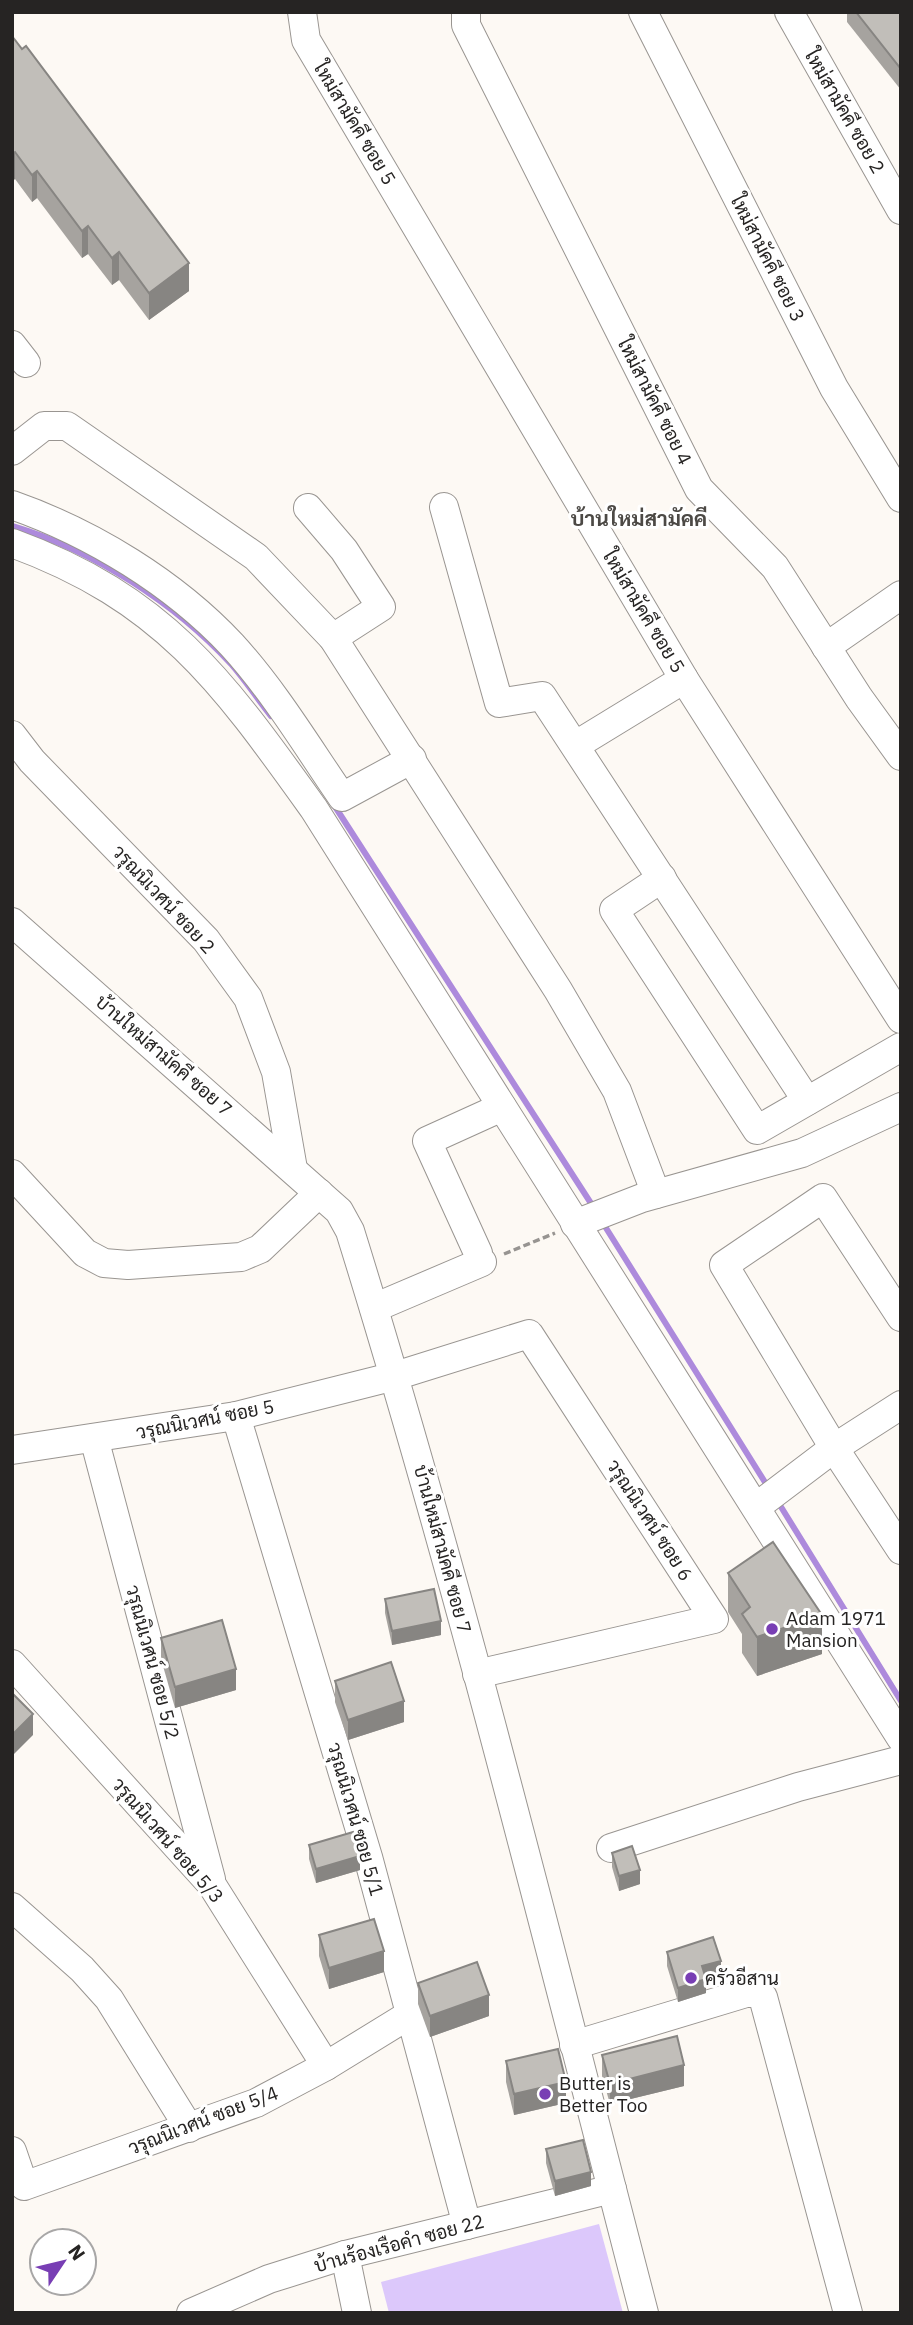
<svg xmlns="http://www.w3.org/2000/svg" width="913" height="2325" viewBox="0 0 913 2325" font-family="'IBM Plex Sans',Sarabun,sans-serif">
  <rect width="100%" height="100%" fill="#fdf9f4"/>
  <path fill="#dcc8fb" d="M599,2224L623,2313H389L381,2282Z"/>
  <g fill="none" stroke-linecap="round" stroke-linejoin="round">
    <g stroke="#ad8adc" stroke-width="6">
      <path d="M12,526C93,550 175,603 232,665C246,681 258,700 271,716"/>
      <path d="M334,805L594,1208"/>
      <path d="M601,1220L768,1487"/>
      <path d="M778,1502L901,1701"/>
    </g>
    <defs>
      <g id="minor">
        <path d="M302,12L306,40L684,679L901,1019"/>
        <path d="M466,12V25L699,489L775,567L859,698L901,756"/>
        <path d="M643,12L834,388L901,498"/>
        <path d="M789,12L901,210"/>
        <path d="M12,345L26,363"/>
        <path d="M12,451L44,426H67L256,557L333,638L558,990L617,1091L656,1194"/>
        <path d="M12,505C92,533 174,583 232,645C274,691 307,746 342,797L412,759"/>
        <path d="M444,507L499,703L542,696L807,1101"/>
        <path d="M308,508L344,550L381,607L333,638"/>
        <path d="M12,543C165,599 223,682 314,809L901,1738"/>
        <path d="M826,647L901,595"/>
        <path d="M12,735L32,761L206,940L248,998L276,1072L293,1169"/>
        <path d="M576,745L684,679"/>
        <path d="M662,878L614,910L757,1130L901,1047"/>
        <path d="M12,922L339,1211L350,1231C461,1588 550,1951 644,2313"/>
        <path d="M12,1174L85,1253L104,1263L128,1265L241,1257L260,1249L319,1193"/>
        <path d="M575,1224L642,1198L802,1153L901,1107"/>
        <path d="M478,1253L427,1141L502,1107"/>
        <path d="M374,1308L482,1262"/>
        <path d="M901,1317L823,1198L724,1265L834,1448L901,1550"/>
        <path d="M236,1416L368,1857L467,2225"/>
        <path d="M94,1438L211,1879"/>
        <path d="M12,1450L236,1416L395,1376L529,1334L714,1619L477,1674"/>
        <path d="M756,1507L834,1448L901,1405"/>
        <path d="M12,1664L212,1885L326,2066"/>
        <path d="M611,1848L798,1787L901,1760"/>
        <path d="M12,1907L82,1969L109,1999L189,2128"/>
        <path d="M574,2045L746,1993H758L763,1997L848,2313"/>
        <path d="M12,2151L24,2186L256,2103L326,2066L409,2015"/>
        <path d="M345,2255L357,2313"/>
        <path d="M191,2313L269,2279L345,2255L612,2189"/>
      </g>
    </defs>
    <use href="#minor" stroke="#999591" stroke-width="30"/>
    <path stroke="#979491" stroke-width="3.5" stroke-dasharray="7 3.5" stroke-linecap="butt" d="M504,1254L555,1233"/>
    <use href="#minor" stroke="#fff" stroke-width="28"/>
  </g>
  <g fill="#a6a39f">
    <path d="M847,12H901V90L847,22Z"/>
    <path d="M12,36L189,291L149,320L119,280L112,285L88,254L82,258L37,198L32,202L15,179L12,181Z"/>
    <path d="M728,1573L822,1654L757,1676L742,1653V1634L728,1612Z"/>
    <path d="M385,1599L441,1635L392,1645L385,1613Z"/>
    <path d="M161,1638L236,1690L175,1708L161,1659Z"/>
    <path d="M335,1681L404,1722L348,1740L335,1702Z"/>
    <path d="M309,1845L360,1870L316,1883L309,1859Z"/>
    <path d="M612,1853L640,1884L619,1891L612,1867Z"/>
    <path d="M319,1935L384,1972L329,1989L319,1956Z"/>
    <path d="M667,1952L721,1975L706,1979V1993L678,2002L667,1966Z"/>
    <path d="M418,1983L489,2016L430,2037L418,2004Z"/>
    <path d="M602,2055L684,2086L610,2104L602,2076Z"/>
    <path d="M506,2061L566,2103L514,2115L506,2082Z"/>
    <path d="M546,2149L591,2186L555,2196L546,2163Z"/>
  </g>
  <g fill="#878582">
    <path d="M15,152V179L12,181V154Z"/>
    <path d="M37,171V198L32,202V175Z"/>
    <path d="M88,226V254L82,258V231Z"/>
    <path d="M119,252V280L112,285V258Z"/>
    <path d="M189,263V291L149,320V293Z"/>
    <path d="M822,1615V1654L757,1676V1637Z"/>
    <path d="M441,1621V1635L392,1645V1631Z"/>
    <path d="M236,1669V1690L175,1708V1687Z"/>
    <path d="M404,1701V1722L348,1740V1720Z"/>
    <path d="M33,1714V1735L12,1756V1735Z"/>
    <path d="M360,1856V1870L316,1883V1869Z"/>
    <path d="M640,1870V1884L619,1891V1876Z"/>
    <path d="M384,1951V1972L329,1989V1968Z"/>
    <path d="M721,1961V1975L706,1979V1993L678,2002V1988L702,1966Z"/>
    <path d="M489,1995V2016L430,2037V2016Z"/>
    <path d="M684,2065V2086L610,2104V2084Z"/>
    <path d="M566,2082V2103L514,2115V2094Z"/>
    <path d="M591,2172V2186L555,2196V2181Z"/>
  </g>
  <g fill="#c1beb9" stroke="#878582" stroke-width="2">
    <path d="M856,12H901V69Z"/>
    <path d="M12,36L22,49L26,46L189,263L149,293L119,252L112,258L88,226L82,231L37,171L32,175L15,152L12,154Z"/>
    <path d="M773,1542L822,1615L757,1637L742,1614L750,1607L728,1573Z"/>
    <path d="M434,1589L441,1621L392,1631L385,1599Z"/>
    <path d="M222,1620L236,1669L175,1687L161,1638Z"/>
    <path d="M391,1662L404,1701L348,1720L335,1681Z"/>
    <path d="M12,1693L33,1714L12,1735Z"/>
    <path d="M353,1832L360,1856L316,1869L309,1845Z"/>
    <path d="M632,1846L640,1870L619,1876L612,1853Z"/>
    <path d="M374,1919L384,1951L329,1968L319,1935Z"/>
    <path d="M713,1937L721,1961L702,1966L706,1979L678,1988L667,1952Z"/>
    <path d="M477,1962L489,1995L430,2016L418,1983Z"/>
    <path d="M677,2036L684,2065L610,2084L602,2055Z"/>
    <path d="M558,2049L566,2082L514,2094L506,2061Z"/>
    <path d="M583,2140L591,2172L555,2181L546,2149Z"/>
  </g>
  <g fill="#783eb4" stroke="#fff" stroke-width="2.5">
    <circle cx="772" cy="1629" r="7"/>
    <circle cx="691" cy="1978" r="7"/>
    <circle cx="545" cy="2094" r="7"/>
  </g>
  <g text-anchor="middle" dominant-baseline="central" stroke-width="6" stroke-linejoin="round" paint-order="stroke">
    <g font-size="19" fill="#262423" stroke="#fff">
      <text transform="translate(845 111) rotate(60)">ใหม่สามัคคี ซอย 2</text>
      <text transform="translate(355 123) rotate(59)">ใหม่สามัคคี ซอย 5</text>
      <text transform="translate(768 258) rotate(63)">ใหม่สามัคคี ซอย 3</text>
      <text transform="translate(655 401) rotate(63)">ใหม่สามัคคี ซอย 4</text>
      <text transform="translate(644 611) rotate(59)">ใหม่สามัคคี ซอย 5</text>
      <text transform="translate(164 899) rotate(47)">วรุณนิเวศน์ ซอย 2</text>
      <text transform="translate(164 1055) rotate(41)">บ้านใหม่สามัคคี ซอย 7</text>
      <text transform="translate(205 1419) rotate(-11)">วรุณนิเวศน์ ซอย 5</text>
      <text transform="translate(650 1520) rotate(57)">วรุณนิเวศน์ ซอย 6</text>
      <text transform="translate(443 1549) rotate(75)">บ้านใหม่สามัคคี ซอย 7</text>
      <text transform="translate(153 1662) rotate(75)">วรุณนิเวศน์ ซอย 5/2</text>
      <text transform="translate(356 1819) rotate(74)">วรุณนิเวศน์ ซอย 5/1</text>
      <text transform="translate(168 1840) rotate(49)">วรุณนิเวศน์ ซอย 5/3</text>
      <text transform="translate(203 2120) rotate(-21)">วรุณนิเวศน์ ซอย 5/4</text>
      <text transform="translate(399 2243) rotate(-15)">บ้านร้องเรือคำ ซอย 22</text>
    </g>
    <g font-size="19" fill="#262423" stroke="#fff" text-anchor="start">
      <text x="786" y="1618">Adam 1971<tspan x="786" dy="22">Mansion</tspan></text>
      <text x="705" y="1978">ครัวอีสาน</text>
      <text x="559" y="2083">Butter is<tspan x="559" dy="22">Better Too</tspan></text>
    </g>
    <g font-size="21" font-weight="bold" fill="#4c4945" stroke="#fff">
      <text x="639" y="518">บ้านใหม่สามัคคี</text>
    </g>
  </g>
  <rect width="913" height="2325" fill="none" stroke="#262423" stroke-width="28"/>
  <g transform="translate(63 2262) rotate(55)"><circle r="33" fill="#ffffff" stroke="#a8a7a7" stroke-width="2"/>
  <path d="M0-5L12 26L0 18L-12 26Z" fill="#783eb4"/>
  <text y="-10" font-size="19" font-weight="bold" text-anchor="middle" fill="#262423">N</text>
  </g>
</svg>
